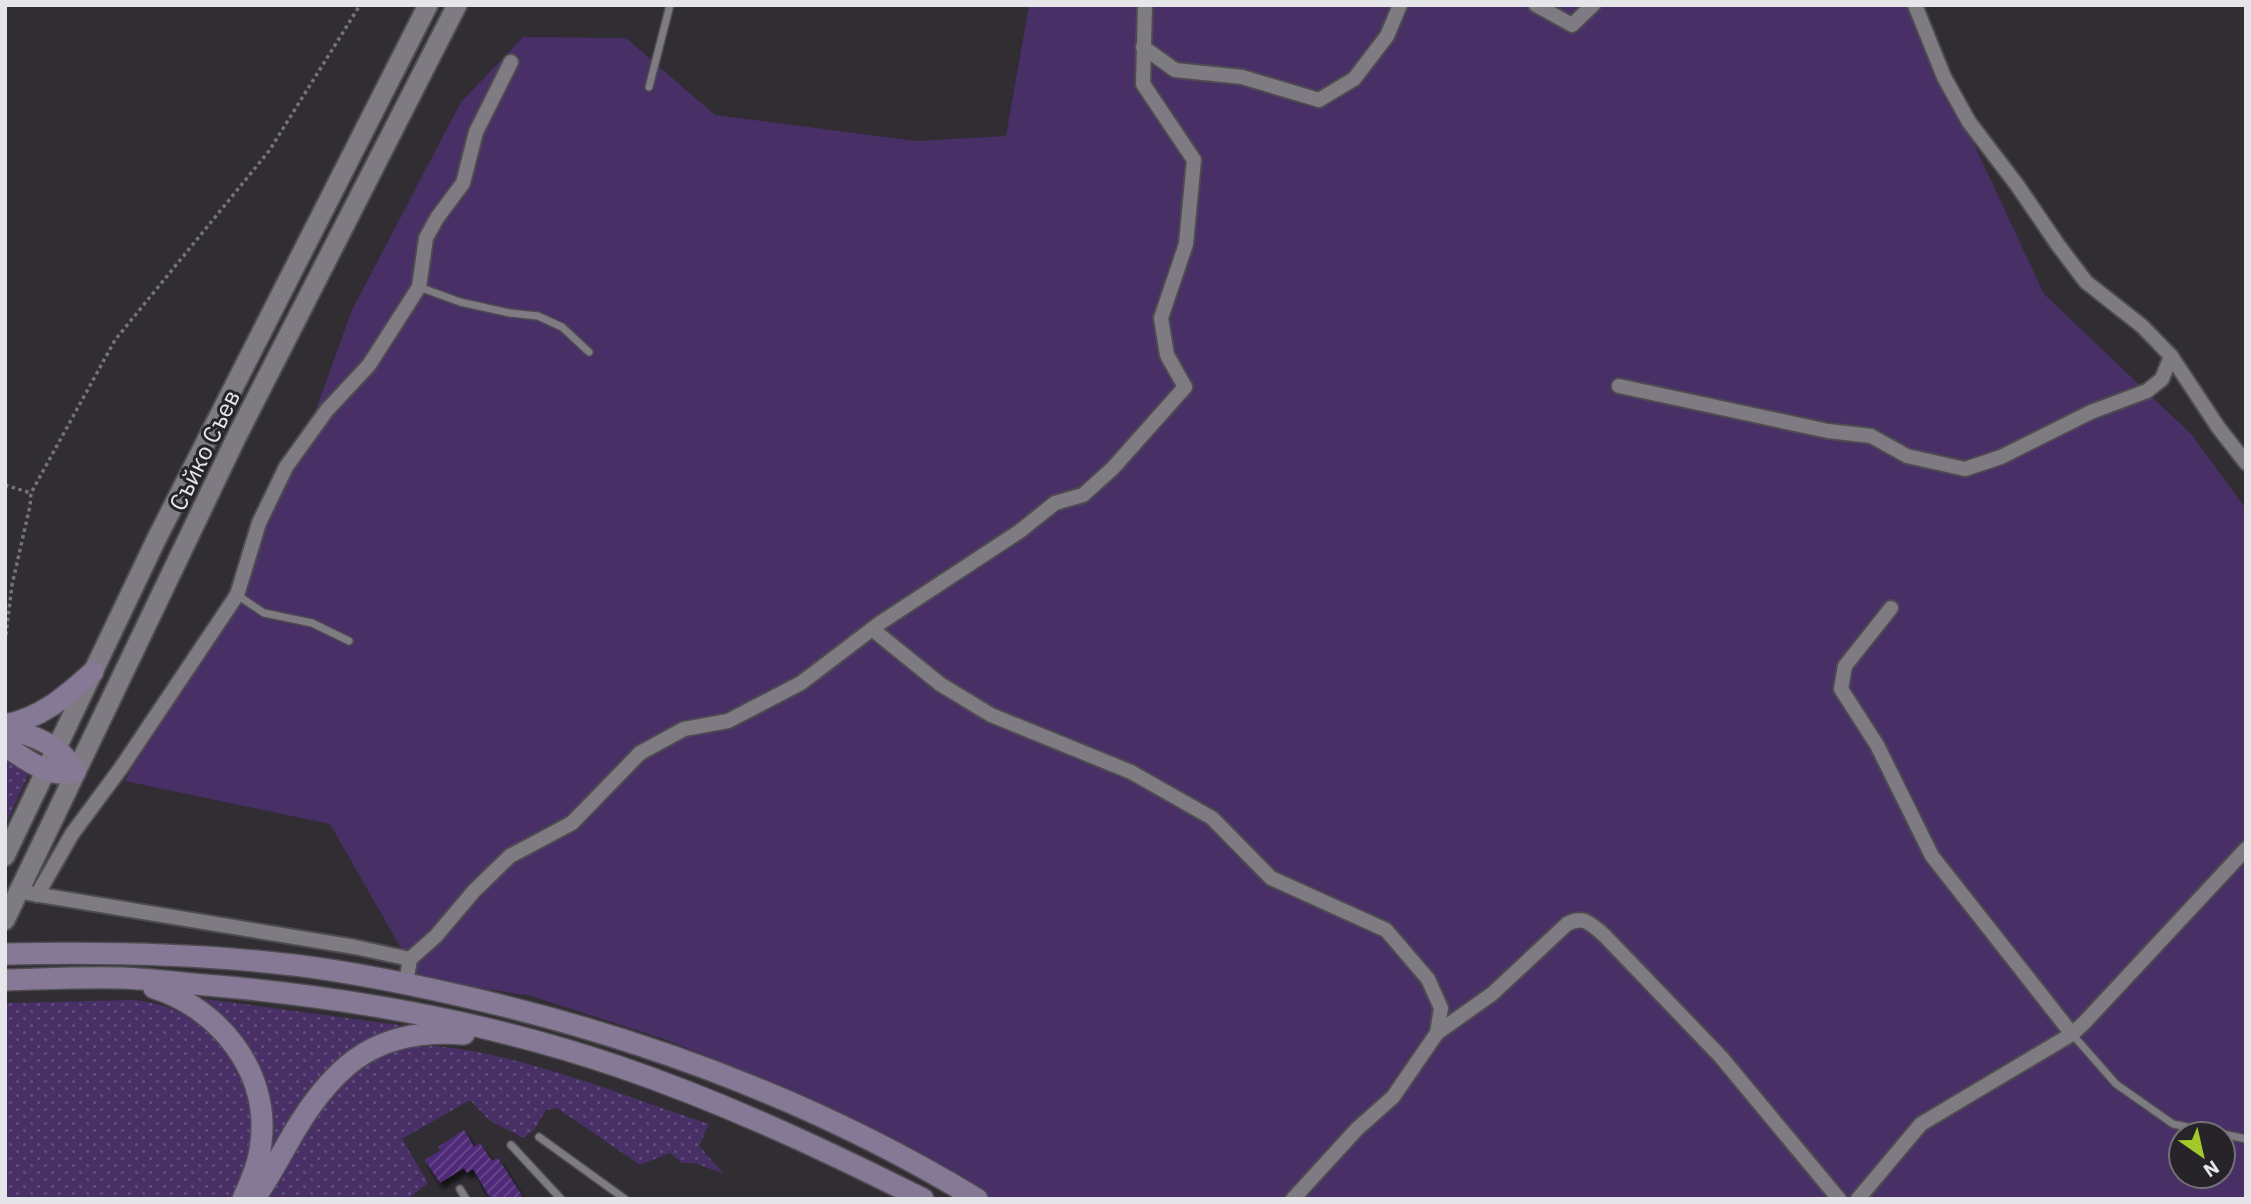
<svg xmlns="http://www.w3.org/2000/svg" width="2251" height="1204" viewBox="0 0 2251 1204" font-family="'IBM Plex Sans',sans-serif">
  <defs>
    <pattern id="grass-dots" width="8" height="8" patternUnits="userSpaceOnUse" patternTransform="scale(1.75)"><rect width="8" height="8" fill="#482f66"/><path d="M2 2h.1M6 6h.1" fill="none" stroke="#624d7c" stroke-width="1.8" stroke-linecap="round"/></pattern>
    <pattern id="building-hatch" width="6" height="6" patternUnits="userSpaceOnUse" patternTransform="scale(1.75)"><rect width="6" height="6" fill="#502a78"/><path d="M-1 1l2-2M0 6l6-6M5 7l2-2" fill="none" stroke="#69498b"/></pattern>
    <filter id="shadow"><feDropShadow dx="3.5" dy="6" stdDeviation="2" flood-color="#0009"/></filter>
  </defs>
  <rect width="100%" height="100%" fill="#302d33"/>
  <g fill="url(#grass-dots)">
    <path d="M5,757L29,773L5,826Z"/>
    <path d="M206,999L399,1025L401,1028L379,1038L268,1163L269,1122L204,1003L203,1000Z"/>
    <path d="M133,1000C204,1005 258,1066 253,1138C251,1160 242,1180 232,1199H5V1003Z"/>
    <path d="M434,1046C525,1054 621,1095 709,1124L699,1146L724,1174L695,1163H682L670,1153L640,1165L557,1108L546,1110L534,1130L524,1138L490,1121L470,1100L402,1139L428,1183L408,1199H269C300,1144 333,1064 401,1048C412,1046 424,1047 434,1046Z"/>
  </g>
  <path fill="#482f66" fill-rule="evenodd" d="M1029,5H1909L2044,294L2192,435L2246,509V1199H991L907,1151L777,1084L661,1038L531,996L418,978L330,824L125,781L294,470L352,310L461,102L523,37L626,38L715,115L916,141L1006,136ZM2181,1134H2223V1176H2181Z"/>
  <path fill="url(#building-hatch)" filter="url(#shadow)" d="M464,1130L474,1147L480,1143L492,1161L498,1158L524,1199H491L473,1169L467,1173L464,1168L440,1183L425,1160L441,1150L438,1147Z"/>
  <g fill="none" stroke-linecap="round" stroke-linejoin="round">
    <defs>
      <g id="service">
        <path d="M649,87L670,5"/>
        <path d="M419,287L460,302L510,313L538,316L562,327L589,352"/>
        <path d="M237,595L264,613L312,623L349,641"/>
        <path d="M2072,1034L2116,1084L2173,1124L2221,1134"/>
        <path d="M2223,1134L2246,1139"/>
        <path d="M539,1137L625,1199"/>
        <path d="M511,1145L561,1199"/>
        <path d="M460,1189L466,1199"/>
      </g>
      <g id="minor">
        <path d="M1536,5L1572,25L1593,5"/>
        <path d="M1915,5L1944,77L1969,122L2017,185L2058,245L2086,282L2142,326L2171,356L2218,427L2246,463"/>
        <path d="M1143,47L1175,70L1242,77L1319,100L1354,79L1387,36L1400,5"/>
        <path d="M1619,386L1828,431L1871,436L1907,456L1965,469L2001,457L2091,412L2147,391L2162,379L2171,356"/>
        <path d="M1891,608L1845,666L1841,689L1877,745L1932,856L2072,1034"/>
        <path d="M872,629L940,684L991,715L1131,772L1212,818L1271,878L1386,930L1428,979L1441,1008L1437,1033"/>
        <path d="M28,893L355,947L410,959"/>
        <path d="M37,895L72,834L121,768L237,595L259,523L286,467L327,410L369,365L419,287L426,238L437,218L463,183L476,132L511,62"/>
        <path d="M406,983L410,959L436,936L474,891L510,856L572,823L640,753L684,729L728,721L801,683L880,623L1020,531L1055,503L1083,495L1113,468L1185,387L1167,355L1161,318L1186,244L1194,160L1143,84L1145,5"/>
        <path d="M1293,1199L1357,1129L1393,1097L1437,1033L1492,994L1567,924C1584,915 1591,924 1604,935L1721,1057L1839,1199"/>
        <path d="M1858,1199L1921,1124L2072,1034L2084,1023L2246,849"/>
      </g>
      <g id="tertiary">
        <path d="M5,856L157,538L428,5"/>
        <path d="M5,920L238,434L457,5"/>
      </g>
      <g id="secondary">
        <path d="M5,725C42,718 66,696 93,672"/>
        <path d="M5,729C32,734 63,746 75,772C49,779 26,759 5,746"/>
        <path d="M5,954C95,952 185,953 275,963C338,969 401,982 462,996C642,1037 819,1103 977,1199"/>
        <path d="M5,980C44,979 83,977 122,978C154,979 186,984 217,986C352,998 488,1022 617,1066C723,1102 823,1149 923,1199"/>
        <path d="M154,988C219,1008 270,1072 261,1143C259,1163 251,1181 243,1199"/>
        <path d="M254,1199C270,1177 282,1152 296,1129C337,1061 381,1027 464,1034"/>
      </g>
    </defs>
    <use href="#service" stroke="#4e4c51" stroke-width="10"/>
    <use href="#minor" stroke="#4e4c51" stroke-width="18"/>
    <use href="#tertiary" stroke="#4e4c51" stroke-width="23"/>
    <use href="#secondary" stroke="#4e4c51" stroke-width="24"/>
    <g stroke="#757378" stroke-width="3.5" stroke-dasharray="3.5 3.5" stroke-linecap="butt">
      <path d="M5,485L31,493"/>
      <path d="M5,642L12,585L30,506L31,493L115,340L269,151L360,5"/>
    </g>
    <use href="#service" stroke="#7e7b82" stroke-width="7"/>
    <use href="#minor" stroke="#7e7b82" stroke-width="14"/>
    <use href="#tertiary" stroke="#7e7b82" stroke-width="19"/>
    <use href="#secondary" stroke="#867996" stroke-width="21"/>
  </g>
  <g text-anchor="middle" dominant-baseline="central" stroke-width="6" stroke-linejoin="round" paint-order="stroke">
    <g font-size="24" fill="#e6e5e9" stroke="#262429">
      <text transform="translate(204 450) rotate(-64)">Съйко Съев</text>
    </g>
  </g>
  <rect width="2251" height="1204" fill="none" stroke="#e6e5e9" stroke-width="14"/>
  <g transform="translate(2202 1155) rotate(146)"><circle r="33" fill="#262429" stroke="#737176" stroke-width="2"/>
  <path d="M0-5L12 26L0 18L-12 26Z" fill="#a2c929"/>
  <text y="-10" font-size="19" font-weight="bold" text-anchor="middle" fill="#e6e5e9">N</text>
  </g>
</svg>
